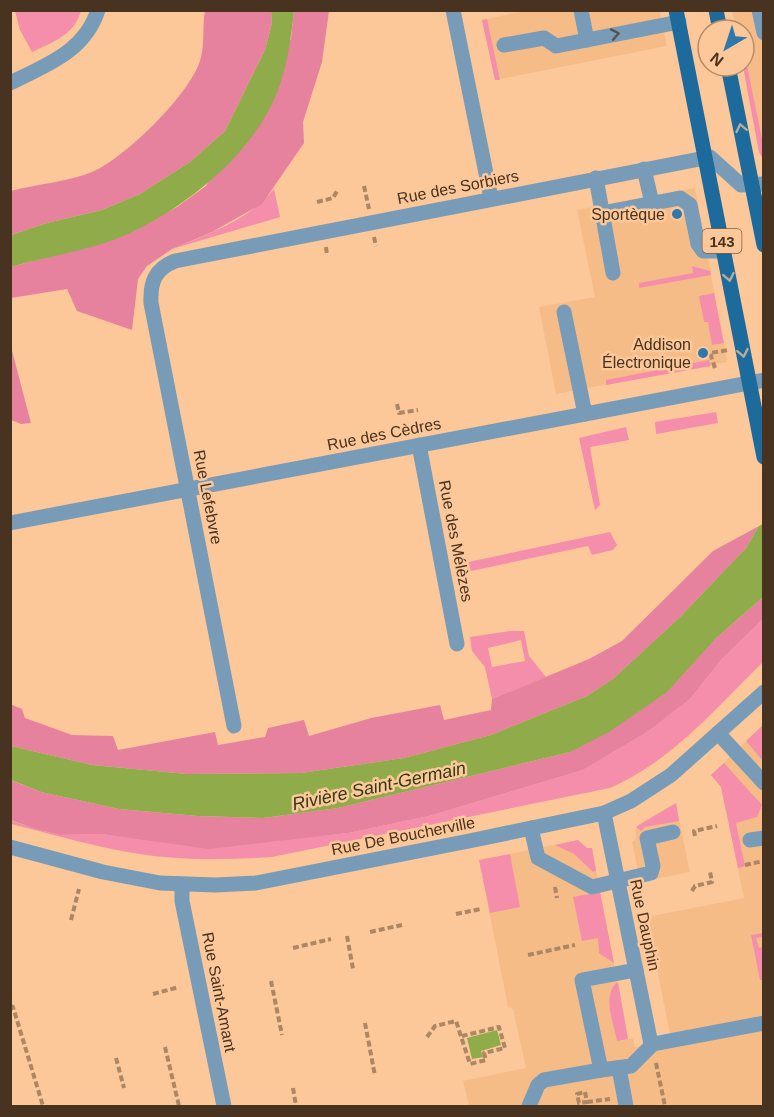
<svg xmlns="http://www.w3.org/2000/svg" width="774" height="1117" viewBox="0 0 774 1117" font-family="Arial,sans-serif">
  <rect width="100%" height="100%" fill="#fcc899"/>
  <g fill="#f6bc88">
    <path d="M528,10L660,11L667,46L495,80L482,20Z"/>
    <path d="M732,11H763V159L759,152L743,66L744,30H736Z"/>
    <path d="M695,188L727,362L556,394L539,307L595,297L577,210Z"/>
    <path d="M763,725V1106H469L463,1081L526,1068L513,1009L508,1007L479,860L578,840L587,848H592L628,1039H633L635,1047L671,1040L647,917L744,898L721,787L711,775Z"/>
    <path d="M676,803L690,872L640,882L632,842L636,839L635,831L639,824Z"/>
  </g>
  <g fill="#f48eaa" fill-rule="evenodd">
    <path d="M15,11V10L81,11C74,35 53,42 32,52L20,30Z"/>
    <path d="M487,19L500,80H495L482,20Z"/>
    <path d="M744,51L763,144V159L759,152L743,66Z"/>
    <path d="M274,189L280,217L172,249C207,234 250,220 274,189Z"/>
    <path d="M692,266L710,271L711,275L639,288V283L693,273Z"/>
    <path d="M714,293L724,343L712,345L708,322H704L699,296Z"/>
    <path d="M709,360L711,366L606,385V380Z"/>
    <path d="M716,412L718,423L656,434L655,422Z"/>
    <path d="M626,427L629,440L590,447L600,505L595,510L579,438Z"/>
    <path d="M610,532L617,545L613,550L592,555L588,546L457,574L454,565Z"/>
    <path d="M763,619V662C716,708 672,761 610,788L272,857C222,860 172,861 122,851C84,844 48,833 11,824L10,820L35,829L60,835L101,834L151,840L289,839L348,833L429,816L583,770L649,731L690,699L721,660Z"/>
    <path d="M510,631H524L529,656L546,677L492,699L485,667L472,651L470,637ZM521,640L525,661L492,667L488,648Z"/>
    <path d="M763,725V761L746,741Z"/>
    <path d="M724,763L762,805L757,817L736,823L745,866L738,868L721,787L711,775Z"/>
    <path d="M676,803L679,821L645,827L641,831L636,827Z"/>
    <path d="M578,840L587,848H592L596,871L593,872L574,854L555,845Z"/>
    <path d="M510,854L520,907L490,913L479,860Z"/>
    <path d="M600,892L614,963L599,953L598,938L582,941L573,897Z"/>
    <path d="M763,933V937L756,938L759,948L763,947V980H760L751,935Z"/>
    <path d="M618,982L628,1039L617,1041C614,1024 601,994 618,982Z"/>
  </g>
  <g fill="#e7829e">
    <path d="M205,11H271L272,23L265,50L225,131L190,162L140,194L102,210L47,223L11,235V191C37,184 67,182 92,172C124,159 194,91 201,57C205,42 202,26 205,11Z"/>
    <path d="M294,11H329L322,62L303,122L304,143L262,204L212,232L172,249L147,266L138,279L132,330L77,311L67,289L11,298V267L120,237L177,207L206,186L291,39Z"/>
    <path d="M10,347H11L31,423L21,424L11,420Z"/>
    <path d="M759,526L746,548L681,616L613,679L587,696L491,735L404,758L301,773L187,774L92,765L11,746L10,704L22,709L25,718L72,735L113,736L118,750L215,732L218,745L265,737L268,728L304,720L309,736L371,718L440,705L444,720L491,710L492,699L589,659L622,641L713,551Z"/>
    <path d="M763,597V619L721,660L690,699L649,731L583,770L429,816L348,833L209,849L101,834L60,835L35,829L11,820L10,780L41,792L119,809L198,816L263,818L338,808L570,752L715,639Z"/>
  </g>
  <g fill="#8fab4a">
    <path d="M271,11H294C291,38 287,69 276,95C250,158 181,211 121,237C89,250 45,257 11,267V235L47,223L102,210L140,194L190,162L225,131L265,50L272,23Z"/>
    <path d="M763,524V597L715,639L667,692L609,732L570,752L338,808L263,818L198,816L119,809L41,792L11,780V746L92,765L187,774L301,773L404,758L491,735L587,696L613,679L681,616L746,548L759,526Z"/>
    <path d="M497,1030L501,1045L481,1051L483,1057L472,1059L467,1038Z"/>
  </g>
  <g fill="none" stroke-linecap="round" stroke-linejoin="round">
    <g stroke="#ad8664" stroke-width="4" stroke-dasharray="6 3" stroke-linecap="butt">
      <path d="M364,186L369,209"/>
      <path d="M317,202L333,198L337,191"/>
      <path d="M374,237L376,246"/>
      <path d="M326,247L327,255"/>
      <path d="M715,368L710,353L728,350"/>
      <path d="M397,404L399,413L418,410"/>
      <path d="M695,836L694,831L717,826"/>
      <path d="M745,865L764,861"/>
      <path d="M555,887L557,898"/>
      <path d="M692,891L695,886L712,882L710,872"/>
      <path d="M456,914L481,909"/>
      <path d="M71,920L79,889"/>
      <path d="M370,932L402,925"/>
      <path d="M347,936L353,969"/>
      <path d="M293,948L331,939"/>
      <path d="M528,955L575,945"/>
      <path d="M271,981L282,1035"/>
      <path d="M153,994L179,987"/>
      <path d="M10,1006L13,1007L43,1106"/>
      <path d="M365,1023L375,1076"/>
      <path d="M427,1037L435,1026L456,1021L470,1064L486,1060L484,1053L505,1048L499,1027L462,1036"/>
      <path d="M165,1047L179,1106"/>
      <path d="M116,1058L124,1088"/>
      <path d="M656,1063L665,1106"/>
      <path d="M293,1088L296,1106"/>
      <path d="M585,1092L587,1102L579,1103L577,1094Z"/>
      <path d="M587,1102L610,1099"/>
    </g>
    <g stroke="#789cb8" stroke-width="15">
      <path d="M453,10L491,198"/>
      <path d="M581,10L587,40L679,22"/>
      <path d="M759,10L764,33"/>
      <path d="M504,45L544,38L556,46L587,40"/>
      <path d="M10,83C47,65 85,51 98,10"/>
      <path d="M644,169L652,203"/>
      <path d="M596,178L613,273"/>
      <path d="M602,213L680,198L690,205L698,244L703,251H723"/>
      <path d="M564,312L585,414"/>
      <path d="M419,445L457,644"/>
      <path d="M10,523L764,380"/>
      <path d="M234,726L151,303C150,282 155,269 175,261L710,157L741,185L764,184"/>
      <path d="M718,733L764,783"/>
      <path d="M604,813L651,1044"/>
      <path d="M531,828L538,858L592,887L651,873L653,866L647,838L673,832"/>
      <path d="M750,840L764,838"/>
      <path d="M10,847L103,872L160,883L215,885L256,883L469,841L604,813L631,801L671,775L764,692"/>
      <path d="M182,885V901L224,1106"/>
      <path d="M636,970L582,980L601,1070L631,1066L653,1044L764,1023"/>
      <path d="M619,1068L626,1106"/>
      <path d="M529,1106L538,1085L544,1080L601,1070"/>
    </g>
    <g stroke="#1d6a9d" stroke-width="15">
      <path d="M676,10L764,457"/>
      <path d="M716,10L720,30"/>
      <path d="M728,66L764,245"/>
    </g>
  </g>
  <defs><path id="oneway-chevron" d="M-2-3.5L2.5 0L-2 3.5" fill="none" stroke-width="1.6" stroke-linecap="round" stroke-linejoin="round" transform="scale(1.5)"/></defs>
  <use stroke="#56524e" href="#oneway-chevron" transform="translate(615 34) rotate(-11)"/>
  <g stroke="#b9ac9a">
    <use href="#oneway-chevron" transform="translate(741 128) rotate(-102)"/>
    <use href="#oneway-chevron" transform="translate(729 277) rotate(79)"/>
    <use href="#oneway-chevron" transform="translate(743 353) rotate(79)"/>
  </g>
  <g fill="#2e78ab" stroke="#fcc899" stroke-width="2">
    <circle cx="677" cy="214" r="6"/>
    <circle cx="703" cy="353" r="6"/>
  </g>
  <g text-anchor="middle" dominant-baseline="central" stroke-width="5" stroke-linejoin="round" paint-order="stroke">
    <rect fill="#fcc899" stroke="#7e6044" stroke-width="1.5" x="702.5" y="229" width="39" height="24" rx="4.5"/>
    <g font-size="15" font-weight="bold" fill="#483320">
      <text x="722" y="241">143</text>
    </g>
    <g font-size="16" fill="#483320" stroke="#fcc899">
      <text transform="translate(458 187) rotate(-11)">Rue des Sorbiers</text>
      <text transform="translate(384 434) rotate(-11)">Rue des Cèdres</text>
      <text transform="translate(208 497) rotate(79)">Rue Lefebvre</text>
      <text transform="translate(456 541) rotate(79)">Rue des Mélèzes</text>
      <text transform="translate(403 836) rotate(-11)">Rue De Boucherville</text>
      <text transform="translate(645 925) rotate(78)">Rue Dauphin</text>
      <text transform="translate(219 992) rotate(79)">Rue Saint-Amant</text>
    </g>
    <g font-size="16" fill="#483320" stroke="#fcc899" text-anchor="end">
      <text x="665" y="214">Sportèque</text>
      <text x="691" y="344">Addison<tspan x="691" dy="18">Électronique</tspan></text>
    </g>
    <g font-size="18" font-style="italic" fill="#303b13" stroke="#fcc899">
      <text transform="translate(379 786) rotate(-12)">Rivière Saint-Germain</text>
    </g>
  </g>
  <rect width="774" height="1117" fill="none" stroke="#483320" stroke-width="24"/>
  <g transform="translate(726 48) rotate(219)"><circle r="28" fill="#fcc899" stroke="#b48c69" stroke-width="1.5"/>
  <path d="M0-4.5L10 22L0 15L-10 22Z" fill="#2e78ab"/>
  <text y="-9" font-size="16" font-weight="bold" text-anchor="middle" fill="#483320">N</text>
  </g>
</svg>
